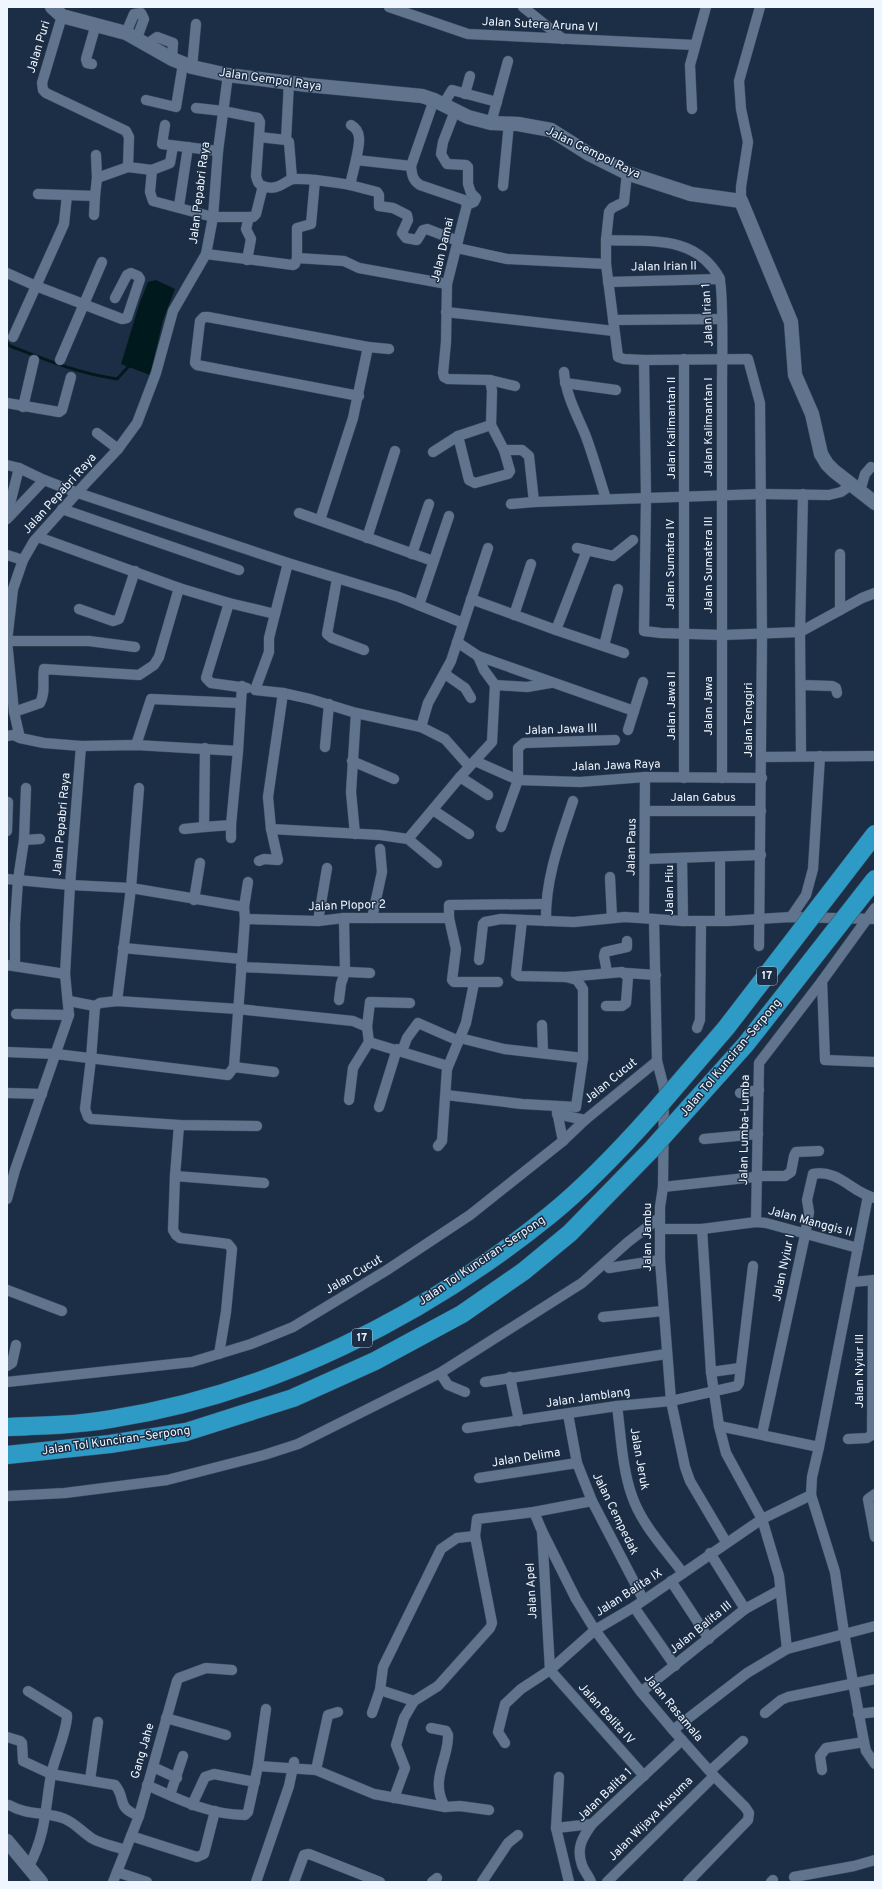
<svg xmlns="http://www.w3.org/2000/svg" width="882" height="1889" viewBox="0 0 882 1889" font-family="Overpass,sans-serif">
  <rect width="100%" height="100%" fill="#1c2e45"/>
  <path fill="#00191c" d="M156,280L175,289L163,320L150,375L121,364L140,302L148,282Z"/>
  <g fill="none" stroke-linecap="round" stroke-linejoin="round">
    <path stroke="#00191c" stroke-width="3" d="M7,343L10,346C46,360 77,373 117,379L129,366"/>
    <defs>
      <g id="street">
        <path d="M389,7L468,34L695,45"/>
        <path d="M523,7L563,39"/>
        <path d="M62,16L42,83L43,90L46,93L126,131L129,137L128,167L152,170L170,163L173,146"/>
        <path d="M126,33L134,14L141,13L144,19L137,38"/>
        <path d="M147,44L157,37L173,43L172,59"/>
        <path d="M92,64L87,63L86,59L96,24"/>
        <path d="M192,67L196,24"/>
        <path d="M465,94L470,76"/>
        <path d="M146,100L176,107L183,64"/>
        <path d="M434,100L411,166C412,174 412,180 420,185L464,200L467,205L447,284L446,342L443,373L444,377L448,379L490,380L492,391L491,425L504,450H522L529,456L534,502L761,494L829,495L841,492L851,485"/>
        <path d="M443,105L452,90L497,102"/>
        <path d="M196,108L223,111L258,118L260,122L256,176C257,180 258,184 262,186C280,192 284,180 294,179C313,178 332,182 350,185L356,160L411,166"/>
        <path d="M692,109L690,65L706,7"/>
        <path d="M455,111L443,142L441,154L447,164L466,165L468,167V184L471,193L476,198L474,202L467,205"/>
        <path d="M491,123L508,61"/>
        <path d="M165,125L162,144L218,151"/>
        <path d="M351,125C364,132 358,148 356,160"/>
        <path d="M259,137L286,140L289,142L292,179"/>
        <path d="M286,140L289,82"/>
        <path d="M152,170L150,192L153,201L213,217H249L246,229L251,239L247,260"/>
        <path d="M627,173L624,202L612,208L609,212L606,240V264L618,357L624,359L644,360L748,359L760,403L762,639L759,946"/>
        <path d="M97,178L128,167"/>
        <path d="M350,185L377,192L379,195V206L393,208L407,215L408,220L402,233L406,238L417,240L423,230L427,229L458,241"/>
        <path d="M503,186L509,123"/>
        <path d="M38,194L95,196L97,178L96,155"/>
        <path d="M741,201V187L748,142L741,109L739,81L760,7"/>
        <path d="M179,206L188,147"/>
        <path d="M94,215L95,196"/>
        <path d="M249,217H253L256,214L263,186"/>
        <path d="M606,240C648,242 694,234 719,277C724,287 722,367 722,384C722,515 721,646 722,778"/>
        <path d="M457,248L507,259L606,264"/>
        <path d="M206,254L293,265L295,264L297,258L344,261L359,268L447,284"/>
        <path d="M297,258V228L311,224L315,180"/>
        <path d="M7,273L36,286L122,319L127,318L140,279L138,276L131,273L127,275L115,298"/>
        <path d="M608,282L720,279"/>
        <path d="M446,312L614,331"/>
        <path d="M613,320L722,319"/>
        <path d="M13,337L60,233L64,224L67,195"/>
        <path d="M684,359V778"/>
        <path d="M60,360L102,262"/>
        <path d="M644,360L646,499L644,631L661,633L722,635L800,632L862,598L875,593"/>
        <path d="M564,372C566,395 576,413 585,434C593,455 599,477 606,499"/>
        <path d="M490,380L515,386"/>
        <path d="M565,383L616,390"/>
        <path d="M359,396L197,365L195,363L200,321L204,317H208L368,347L389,349"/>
        <path d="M7,403L59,412L62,410L71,377"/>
        <path d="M23,407L34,360"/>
        <path d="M97,433L118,449"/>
        <path d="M458,436L491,425"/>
        <path d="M433,452L458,436L469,480L475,483L508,474L510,471L504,450"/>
        <path d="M7,465L19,468L44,480L78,493L288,563L399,597L463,623"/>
        <path d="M860,491L865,474L871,467"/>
        <path d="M511,504L534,502"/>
        <path d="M62,509L239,570"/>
        <path d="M299,513L433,561"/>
        <path d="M7,516L19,468"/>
        <path d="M7,519L44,480"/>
        <path d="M320,520L353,418L368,347"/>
        <path d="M38,537L179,588L229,603L275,614L269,638V652L255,690L283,693L310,699L356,713L421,727L445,739L469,766"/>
        <path d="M367,538L395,451"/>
        <path d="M577,548L613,556L633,540"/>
        <path d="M412,554L429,504"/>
        <path d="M840,554V610"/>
        <path d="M7,555L23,560"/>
        <path d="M337,579L327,634L332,638L364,650"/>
        <path d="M471,599L556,630L624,653"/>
        <path d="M229,603L206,678L211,683L247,688"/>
        <path d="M419,605L449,516"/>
        <path d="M79,609L113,621L119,619L135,571"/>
        <path d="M275,614L288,563"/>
        <path d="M514,615L531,564"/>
        <path d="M556,630L587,550"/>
        <path d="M7,641H89L135,647"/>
        <path d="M457,642L478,656L634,711"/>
        <path d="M604,646L618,589"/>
        <path d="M478,656L484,670L495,685L527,687L550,683"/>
        <path d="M445,674L465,688L471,698"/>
        <path d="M801,685L832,686L836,688L837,693"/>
        <path d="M14,712L40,703C46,692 42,681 44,669L139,675L154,665L159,657L179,588"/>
        <path d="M421,727L428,703L451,661L488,548"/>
        <path d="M628,730L643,682"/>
        <path d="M7,736L13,735L20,738"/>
        <path d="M136,745L151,699L240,703"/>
        <path d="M81,746L136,745L238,751L242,686"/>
        <path d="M325,747L329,704"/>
        <path d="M205,748L204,827L231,825L238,751"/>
        <path d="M801,756L800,632L803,494"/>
        <path d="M762,757L875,756"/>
        <path d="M352,761L394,779"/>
        <path d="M475,761L518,780L580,782L645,777L762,778"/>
        <path d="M460,777L488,795"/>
        <path d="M433,810L469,834"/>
        <path d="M646,811H761"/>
        <path d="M231,825V838"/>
        <path d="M501,827L518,780V748L524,743L615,740"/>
        <path d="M184,829L204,827"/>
        <path d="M271,829L380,835L408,839L437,863"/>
        <path d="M7,831L8,802"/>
        <path d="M355,834L351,792L356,713"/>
        <path d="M408,839L460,777L492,742L495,685"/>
        <path d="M24,840L40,839"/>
        <path d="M682,858L683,921"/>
        <path d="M645,859L761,855"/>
        <path d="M259,861L264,859L278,860L271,829L268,797L283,693"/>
        <path d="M610,877L612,918"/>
        <path d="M7,879L70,885L131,888L244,907"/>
        <path d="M194,900L200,863"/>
        <path d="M791,917L806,895L813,869L820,756"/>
        <path d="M372,918L382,872L380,849"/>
        <path d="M644,918L645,777"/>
        <path d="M245,919L318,921L344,918H449"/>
        <path d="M654,919L657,1061L664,1088L663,1187L660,1207V1260L671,1401L685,1467L690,1481L726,1542"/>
        <path d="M522,920L516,974L519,976L566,977L622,972L628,977L626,1003L622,1006H606"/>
        <path d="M318,921L327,868"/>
        <path d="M546,921C545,879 560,840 573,801"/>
        <path d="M720,921V857"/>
        <path d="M123,948L242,959"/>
        <path d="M479,960L483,924L485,922L501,919L574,922L625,917L683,921H728L791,917L875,919"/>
        <path d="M7,965L65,974"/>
        <path d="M15,966V924L18,880L24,840L26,788"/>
        <path d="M241,967L370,973"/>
        <path d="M607,972L604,956L605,952L627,947V941"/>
        <path d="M626,973L656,975"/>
        <path d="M822,981L825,1060L875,1062"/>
        <path d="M498,982H454L452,980L456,949L449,918V905L546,904"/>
        <path d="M339,1000L341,984L345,972L344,918"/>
        <path d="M69,1001L95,1006L100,1003L117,1001L238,1009L353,1021L367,1027"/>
        <path d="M117,1001L131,888L139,788"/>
        <path d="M410,1003L370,1002L367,1027L369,1042L448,1066"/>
        <path d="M95,1006L91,1059L85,1109L88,1117L91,1119L179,1125L257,1126"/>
        <path d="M16,1014L69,1015"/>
        <path d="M542,1025L543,1053"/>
        <path d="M697,1028L700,1020L701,921"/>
        <path d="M460,1038L504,1049L583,1058"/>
        <path d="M402,1051L407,1038L418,1023L459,1041"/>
        <path d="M7,1052L56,1054L228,1075L234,1067L245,919L244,907L248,882"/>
        <path d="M234,1067L274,1072"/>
        <path d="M7,1093L42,1094"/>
        <path d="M740,1093L759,1090"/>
        <path d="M446,1095L522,1104L576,1107L583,1058V989L577,980L566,977"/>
        <path d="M349,1100L353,1068L369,1042"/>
        <path d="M556,1106L563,1141"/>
        <path d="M379,1107L397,1049"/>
        <path d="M557,1114L585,1120"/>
        <path d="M179,1125L175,1176L173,1230L176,1235L180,1238L221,1243L228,1244L232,1249L226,1312L219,1354"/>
        <path d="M704,1139L758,1134"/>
        <path d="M438,1146L442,1141L447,1069L466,1023L474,983"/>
        <path d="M175,1176L264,1183"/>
        <path d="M663,1187L764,1176H785L791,1172L794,1156L796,1152L819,1151"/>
        <path d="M868,1196L819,1447L812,1477L811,1495L835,1572L844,1633L864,1742L866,1751L875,1764"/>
        <path d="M7,1199L15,1170L69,1015L65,974L70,885L81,746L44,743L20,738L14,712L7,641L13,589L23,560L34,541L86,483L118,449L137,423L156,373L173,311L206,254L213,217L218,151L228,75"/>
        <path d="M756,1222L759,1063L822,981L875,908"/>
        <path d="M660,1229H702L756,1222L766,1223L858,1248"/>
        <path d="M702,1229L711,1372L719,1426L726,1453L762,1519L779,1576L787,1649"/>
        <path d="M609,1268L660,1260"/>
        <path d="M852,1282L875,1280"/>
        <path d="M7,1290L62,1311"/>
        <path d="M603,1317L663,1311"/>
        <path d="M7,1366L12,1363L16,1345"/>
        <path d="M711,1372L740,1368"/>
        <path d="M440,1373L448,1385L465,1392"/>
        <path d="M510,1377L519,1421"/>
        <path d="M7,1382L192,1362L251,1344L293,1327L387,1270L470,1215L563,1141L585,1120L657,1061"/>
        <path d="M485,1382L666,1354"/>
        <path d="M617,1406C621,1435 622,1468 632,1496C642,1525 665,1549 683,1573"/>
        <path d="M568,1414L577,1463L592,1501L643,1599"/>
        <path d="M719,1426L819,1447"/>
        <path d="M467,1428L617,1406L671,1401L737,1386L739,1383L753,1266"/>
        <path d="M762,1434L805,1235L809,1212L807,1200L813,1174C839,1169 852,1193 875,1198"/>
        <path d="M848,1439L867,1438L872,1435L873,1280"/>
        <path d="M479,1478L577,1463"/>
        <path d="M875,1494L868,1499L875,1537"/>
        <path d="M7,1496L65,1493L167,1480L264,1455L298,1444L440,1373L582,1283L628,1242L659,1218"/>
        <path d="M534,1512L542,1531L550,1670L644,1776"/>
        <path d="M542,1531L576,1599L595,1630L641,1692L673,1730L714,1776L745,1807L749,1813L748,1820L688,1882"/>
        <path d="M710,1553L745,1609"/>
        <path d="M671,1581L709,1639"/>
        <path d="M634,1607L675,1666"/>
        <path d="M380,1690L414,1701"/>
        <path d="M28,1691L67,1715V1718C65,1737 55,1756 51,1775C45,1809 46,1834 29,1866"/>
        <path d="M641,1692L745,1609L780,1590"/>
        <path d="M338,1712L328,1715L316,1770L374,1794L445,1807L460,1806L489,1810"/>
        <path d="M372,1713L380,1690L383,1667L441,1549L457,1538L475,1536"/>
        <path d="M765,1713L781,1700L788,1697L875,1679"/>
        <path d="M858,1714L875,1712"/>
        <path d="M166,1718L226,1735"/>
        <path d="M431,1728L446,1731L448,1735C449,1759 429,1780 445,1807"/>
        <path d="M673,1730L747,1673L787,1649L875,1626"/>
        <path d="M7,1737L20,1741L22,1743L23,1761L51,1774L115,1785C127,1799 115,1807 139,1816"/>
        <path d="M505,1743L498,1732L505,1704L521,1689L550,1670L595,1630L634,1607L762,1519L811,1495"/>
        <path d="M258,1766L316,1770"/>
        <path d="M153,1767L177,1778"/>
        <path d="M711,1770L743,1741"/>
        <path d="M822,1770L820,1756L826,1748L864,1742"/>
        <path d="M559,1777L556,1828L569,1882"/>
        <path d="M90,1780L98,1722"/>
        <path d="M147,1785C178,1799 210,1815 245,1815L248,1812L258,1766L266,1709"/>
        <path d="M170,1795L183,1756"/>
        <path d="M394,1798L405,1768L396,1745L404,1718L414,1701L438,1686L490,1628L492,1623L475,1536L477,1519L534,1512L592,1501"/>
        <path d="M9,1805C28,1816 46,1811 65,1819C75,1823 83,1833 93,1839C102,1844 114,1846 125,1850"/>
        <path d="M192,1805L205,1777L214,1774L255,1782"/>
        <path d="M556,1828L592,1824"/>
        <path d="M131,1836L197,1857L204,1854L215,1811"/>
        <path d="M117,1872L147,1882"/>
        <path d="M794,1877L854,1866L875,1860"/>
        <path d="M113,1882L139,1816L177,1681L179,1678L206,1668L232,1670"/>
        <path d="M256,1882L289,1786L294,1762"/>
        <path d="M294,1882L304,1855L309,1854L380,1882"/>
        <path d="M432,1882L437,1878"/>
        <path d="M482,1882L508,1843L518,1835"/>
        <path d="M591,1882C589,1876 584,1871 582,1865C576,1848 582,1838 592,1824L682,1740"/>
        <path d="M607,1882L714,1776"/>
        <path d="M771,1882L773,1880"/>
      </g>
      <g id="secondary">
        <path d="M52,7L62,16L126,33L172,59L192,67L228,75L307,85L422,96L434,100L468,117L491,123L518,124L551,130L589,154L627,173L691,194L741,201L791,322L795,375L812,414L821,454L827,464L834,471L875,503"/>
        <path d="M7,1841L41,1882"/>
      </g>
      <g id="highway">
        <path d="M7,1427C41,1426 77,1425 111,1419C271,1394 424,1317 550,1215C587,1185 621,1149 653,1113"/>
        <path d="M7,1455L110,1444L186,1432L293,1398L375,1361L462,1314L524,1271L570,1233L651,1150"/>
      </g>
    </defs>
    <use href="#street" stroke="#3d4c5d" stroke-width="11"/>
    <use href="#secondary" stroke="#3d4c5d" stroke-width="15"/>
    <use href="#highway" stroke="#3d4c5d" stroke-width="19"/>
    <use href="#street" stroke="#60748e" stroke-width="10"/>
    <use href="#secondary" stroke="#60748e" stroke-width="14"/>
    <use href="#highway" stroke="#2d9bc6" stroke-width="18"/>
    <defs>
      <g id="highway-bridge">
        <path d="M653,1113L726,1028L875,834"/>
        <path d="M651,1150L746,1044L875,879"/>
      </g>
    </defs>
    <use href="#highway-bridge" stroke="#3d4c5d" stroke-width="19" stroke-linecap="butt"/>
    <use href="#highway-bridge" stroke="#2d9bc6" stroke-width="18"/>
  </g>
  <g text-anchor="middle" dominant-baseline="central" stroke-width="3" stroke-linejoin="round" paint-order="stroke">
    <g fill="#1c2e45" stroke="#b0bac7" stroke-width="1">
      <rect x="757" y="967" width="20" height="18" rx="3"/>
      <rect x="352" y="1329" width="20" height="18" rx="3"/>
    </g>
    <g font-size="11" font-weight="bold" fill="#eff6ff">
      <text x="767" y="976">17</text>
      <text x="362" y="1338">17</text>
    </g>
    <g font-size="12" fill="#eff6ff" stroke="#1c2e45">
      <text transform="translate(540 25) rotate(3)">Jalan Sutera Aruna VI</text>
      <text transform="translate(39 47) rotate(-73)">Jalan Puri</text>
      <text transform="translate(270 80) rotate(8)">Jalan Gempol Raya</text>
      <text transform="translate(593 153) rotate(26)">Jalan Gempol Raya</text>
      <text transform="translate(200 193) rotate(-83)">Jalan Pepabri Raya</text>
      <text transform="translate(443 250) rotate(-77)">Jalan Damai</text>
      <text transform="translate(664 267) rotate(-1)">Jalan Irian II</text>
      <text transform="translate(708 315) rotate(-93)">Jalan Irian 1</text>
      <text transform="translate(709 427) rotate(-90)">Jalan Kalimantan I</text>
      <text transform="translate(672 428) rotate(-90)">Jalan Kalimantan II</text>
      <text transform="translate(60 494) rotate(-48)">Jalan Pepabri Raya</text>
      <text transform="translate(671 564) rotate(-90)">Jalan Sumatra IV</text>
      <text transform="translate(709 565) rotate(-90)">Jalan Sumatera III</text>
      <text transform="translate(672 706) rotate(-90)">Jalan Jawa II</text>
      <text transform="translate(709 706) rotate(-90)">Jalan Jawa</text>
      <text transform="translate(749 720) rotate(-90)">Jalan Tenggiri</text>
      <text transform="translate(561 730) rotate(-2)">Jalan Jawa III</text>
      <text transform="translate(616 766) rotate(-2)">Jalan Jawa Raya</text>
      <text x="703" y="798">Jalan Gabus</text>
      <text transform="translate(62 824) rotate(-85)">Jalan Pepabri Raya</text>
      <text transform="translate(632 847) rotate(-89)">Jalan Paus</text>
      <text transform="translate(670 890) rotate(-90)">Jalan Hiu</text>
      <text transform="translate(347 906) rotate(-2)">Jalan Plopor 2</text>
      <text transform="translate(731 1058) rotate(-50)">Jalan Tol Kunciran–Serpong</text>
      <text transform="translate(611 1081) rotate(-39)">Jalan Cucut</text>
      <text transform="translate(745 1130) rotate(-89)">Jalan Lumba-Lumba</text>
      <text transform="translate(810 1222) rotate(15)">Jalan Manggis II</text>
      <text transform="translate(648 1237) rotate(-90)">Jalan Jambu</text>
      <text transform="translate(482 1261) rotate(-34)">Jalan Tol Kunciran–Serpong</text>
      <text transform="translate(784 1268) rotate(-78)">Jalan Nyiur I</text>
      <text transform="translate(354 1275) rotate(-31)">Jalan Cucut</text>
      <text transform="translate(860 1371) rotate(-90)">Jalan Nyiur III</text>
      <text transform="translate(588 1398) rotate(-8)">Jalan Jamblang</text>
      <text transform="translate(116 1441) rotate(-8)">Jalan Tol Kunciran–Serpong</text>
      <text transform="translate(526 1458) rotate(-9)">Jalan Delima</text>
      <text transform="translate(639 1459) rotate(80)">Jalan Jeruk</text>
      <text transform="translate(615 1514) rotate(64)">Jalan Cempedak</text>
      <text transform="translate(532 1591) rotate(-93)">Jalan Apel</text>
      <text transform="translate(629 1593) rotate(-33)">Jalan Balita IX</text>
      <text transform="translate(701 1628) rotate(-39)">Jalan Balita III</text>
      <text transform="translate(673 1708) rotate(50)">Jalan Rasamala</text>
      <text transform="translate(606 1714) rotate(48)">Jalan Balita IV</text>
      <text transform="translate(143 1751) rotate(-74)">Gang Jahe</text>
      <text transform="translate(605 1795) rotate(-44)">Jalan Balita 1</text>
      <text transform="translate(651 1819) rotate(-45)">Jalan Wijaya Kusuma</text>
    </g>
  </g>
  <rect width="882" height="1889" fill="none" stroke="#eff6ff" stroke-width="16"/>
</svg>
